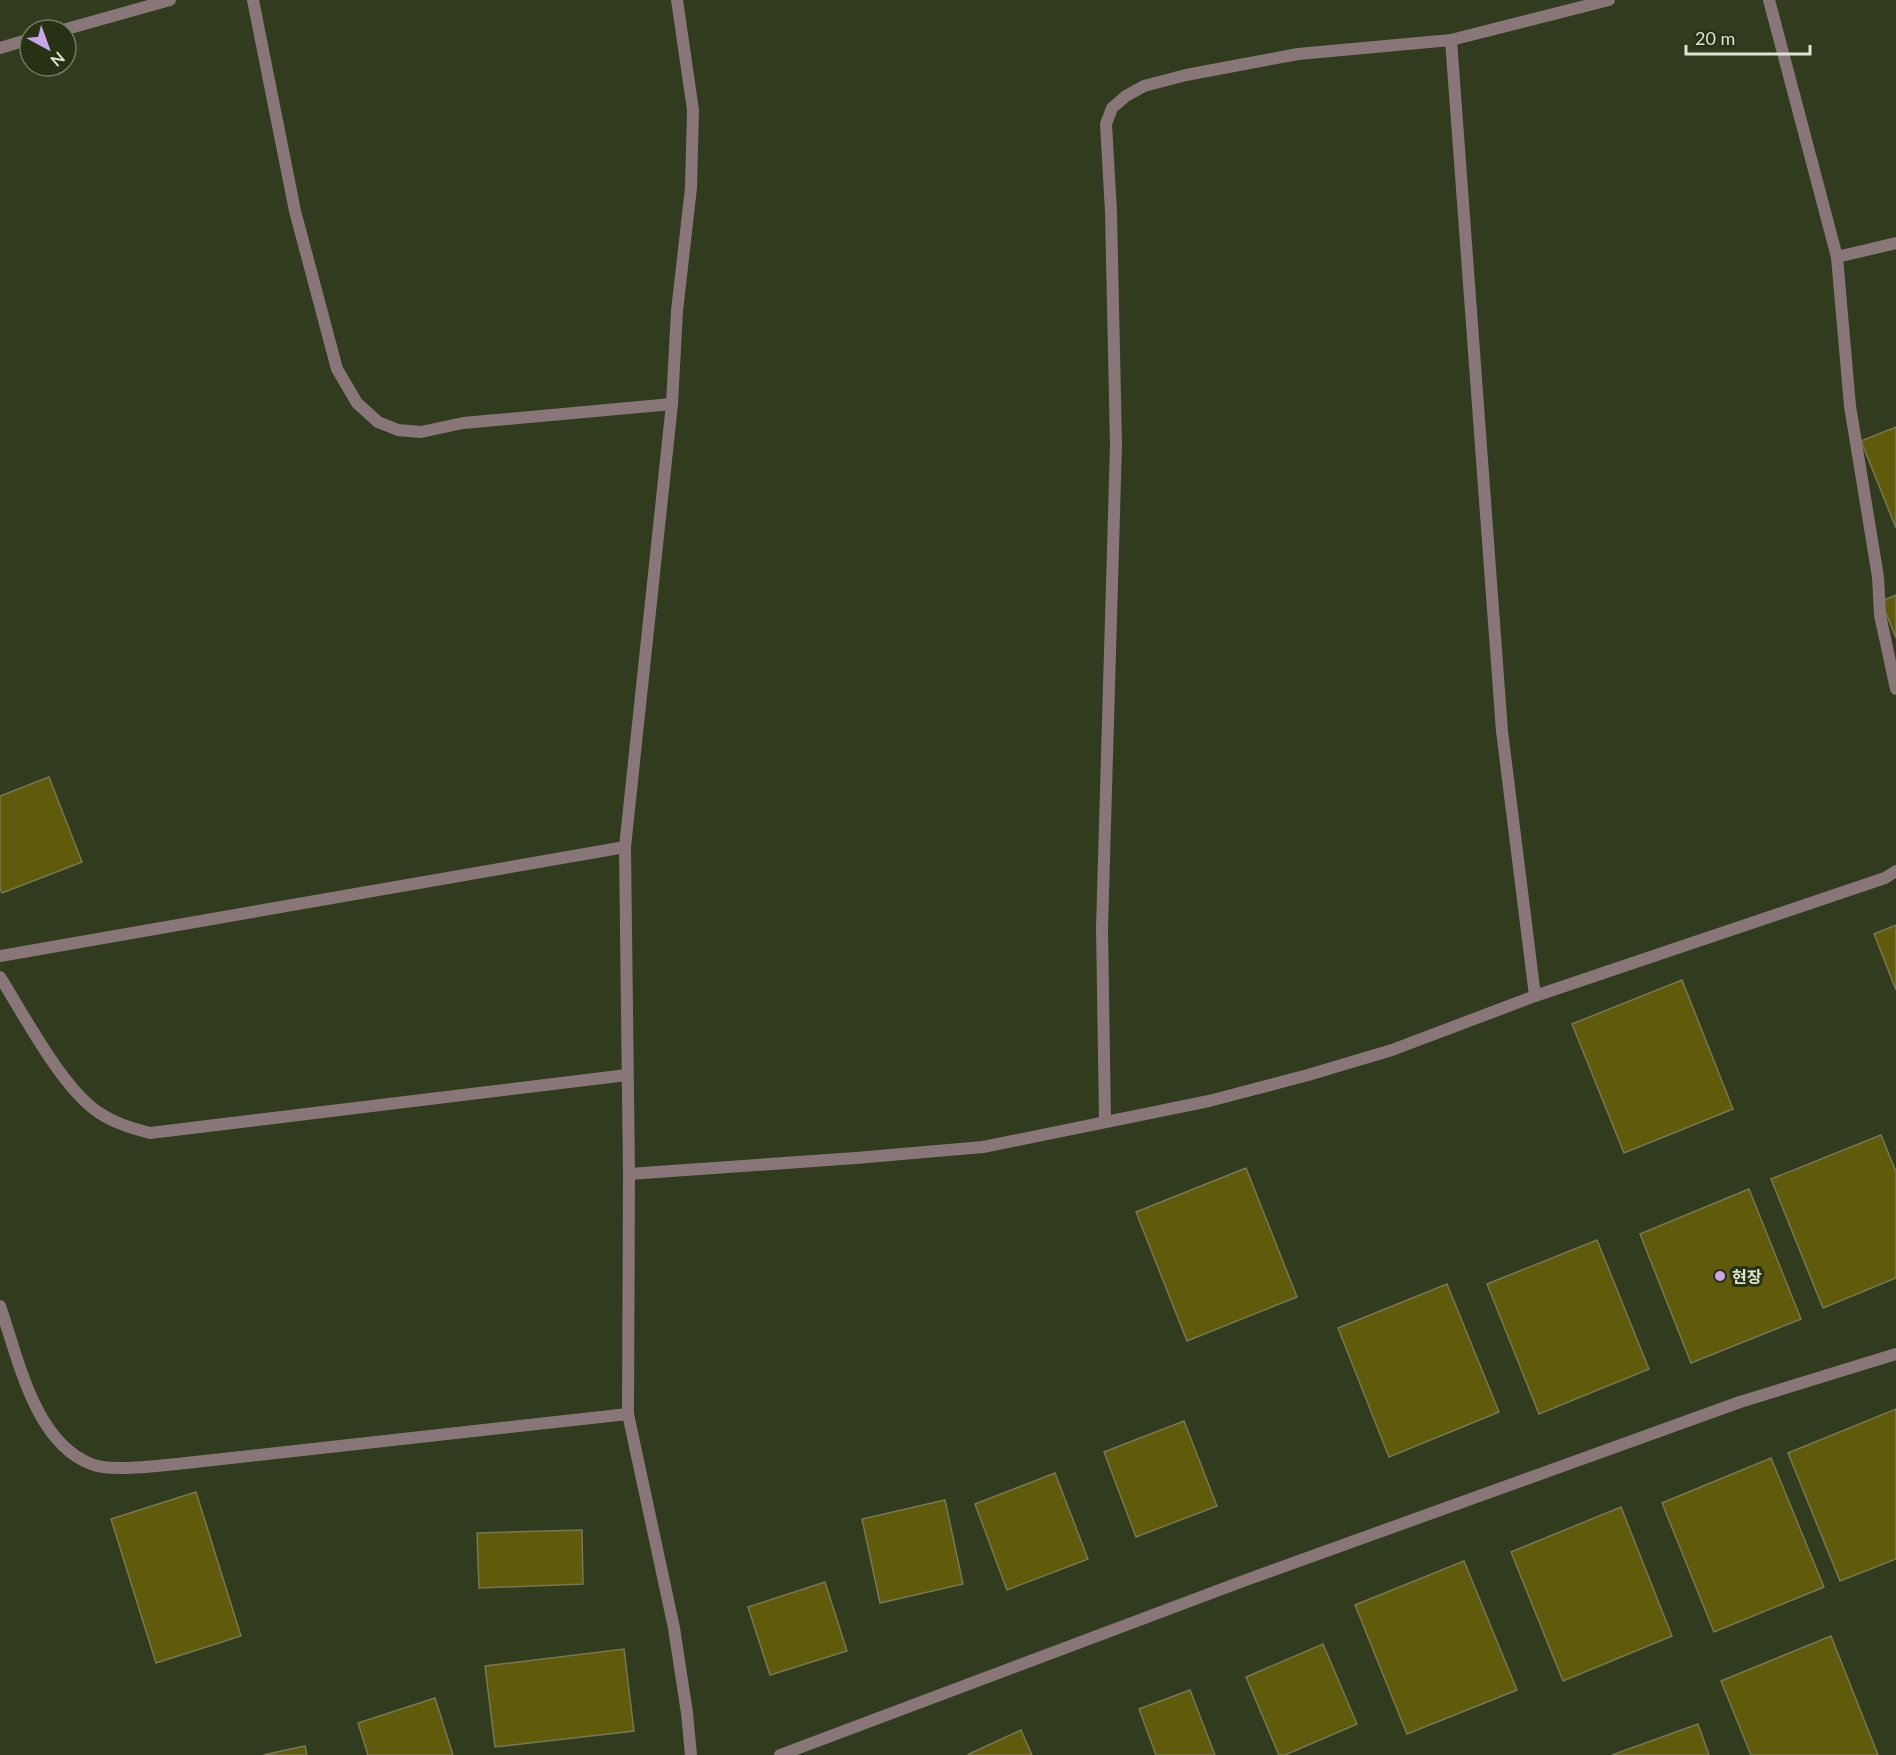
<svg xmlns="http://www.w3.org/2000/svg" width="1896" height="1755" viewBox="0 0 1896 1755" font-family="Lato,'Noto Sans KR',sans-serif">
  <rect width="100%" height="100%" fill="#303c1d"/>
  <g fill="#5f5b0b" stroke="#787753" stroke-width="1.5">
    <path d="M1896,427V528L1861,441Z"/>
    <path d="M1896,595V638L1881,601Z"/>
    <path d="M49,777L82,862L2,893L0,888V796Z"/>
    <path d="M1896,925V990L1874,934Z"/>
    <path d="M1682,980L1733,1109L1624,1153L1572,1024Z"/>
    <path d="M1881,1135L1896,1172V1278L1823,1308L1771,1179Z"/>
    <path d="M1246,1168L1297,1297L1187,1341L1136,1212Z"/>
    <path d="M1749,1189L1801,1319L1691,1363L1640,1234Z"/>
    <path d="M1597,1240L1649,1369L1539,1414L1487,1284Z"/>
    <path d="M1447,1284L1499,1412L1389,1457L1338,1328Z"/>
    <path d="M1896,1409V1559L1840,1581L1788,1453Z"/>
    <path d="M1184,1421L1217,1506L1136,1537L1104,1452Z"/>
    <path d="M1771,1458L1824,1587L1714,1632L1662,1503Z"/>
    <path d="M1055,1473L1088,1559L1007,1590L975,1504Z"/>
    <path d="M196,1492L241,1636L156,1663L111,1519Z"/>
    <path d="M945,1500L963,1584L880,1603L862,1519Z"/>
    <path d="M1621,1507L1672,1636L1563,1681L1511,1552Z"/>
    <path d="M582,1530L583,1584L479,1588L477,1533Z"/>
    <path d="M1464,1561L1517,1690L1407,1734L1355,1605Z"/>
    <path d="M825,1582L847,1651L770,1675L748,1607Z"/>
    <path d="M1831,1636L1878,1755H1751L1721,1681Z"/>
    <path d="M1323,1644L1357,1724L1285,1755H1279L1246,1677Z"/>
    <path d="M624,1649L634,1731L495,1747L485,1666Z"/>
    <path d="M1190,1690L1215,1755H1156L1139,1709Z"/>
    <path d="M435,1698L453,1755H368L358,1723Z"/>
    <path d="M1698,1724L1709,1755H1612Z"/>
    <path d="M1021,1730L1032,1755H967Z"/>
    <path d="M305,1746L307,1755H263Z"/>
  </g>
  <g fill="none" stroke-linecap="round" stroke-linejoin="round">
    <g stroke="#887679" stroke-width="12">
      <path d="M253,0L295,211L337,369L357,403L378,422L398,430L421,432L463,423L672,404"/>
      <path d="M677,0L693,110L691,188L677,311L672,404L625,847L629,1174L628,1414L674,1628L687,1713L691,1755"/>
      <path d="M1769,0L1837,257L1850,406L1878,577L1880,615L1896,689"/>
      <path d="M63,30L170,0"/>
      <path d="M1451,40L1502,731L1535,996"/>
      <path d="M0,48L30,39"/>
      <path d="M1837,257L1896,243"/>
      <path d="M0,956L625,847"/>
      <path d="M0,977C24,1015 62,1088 98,1112C114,1123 131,1128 150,1133L627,1075"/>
      <path d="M1105,1121L1102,928L1116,445L1111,212L1106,124L1112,108L1126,96L1144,86L1186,75L1298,54L1451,40L1609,0"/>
      <path d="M629,1174L856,1158L983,1147L1209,1101L1308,1075L1392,1050L1535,996L1885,878L1896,871"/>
      <path d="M0,1306C18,1357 34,1442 91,1464C110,1472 156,1466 177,1464L628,1414"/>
      <path d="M780,1755L1246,1580L1740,1402L1896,1354"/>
    </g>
  </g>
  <circle fill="#c9a5ee" stroke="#263213" stroke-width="2" cx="1720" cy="1276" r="6"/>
  <g text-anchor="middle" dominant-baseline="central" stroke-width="6" stroke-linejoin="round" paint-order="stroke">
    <g font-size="16" font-weight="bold" fill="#dce4d1" stroke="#263213" text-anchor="start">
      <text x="1732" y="1276">현장</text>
    </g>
  </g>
  <g transform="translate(48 48) rotate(139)"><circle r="28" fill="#263213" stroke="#6f795f" stroke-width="1.5"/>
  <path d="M0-4.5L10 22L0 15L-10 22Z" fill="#c9a5ee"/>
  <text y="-9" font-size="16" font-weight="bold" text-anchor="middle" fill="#dce4d1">N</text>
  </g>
  <path d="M1686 45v9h124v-9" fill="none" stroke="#dce4d1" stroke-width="3"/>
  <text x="1695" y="45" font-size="18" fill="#dce4d1" stroke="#263213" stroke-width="4.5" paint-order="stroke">20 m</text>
</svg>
